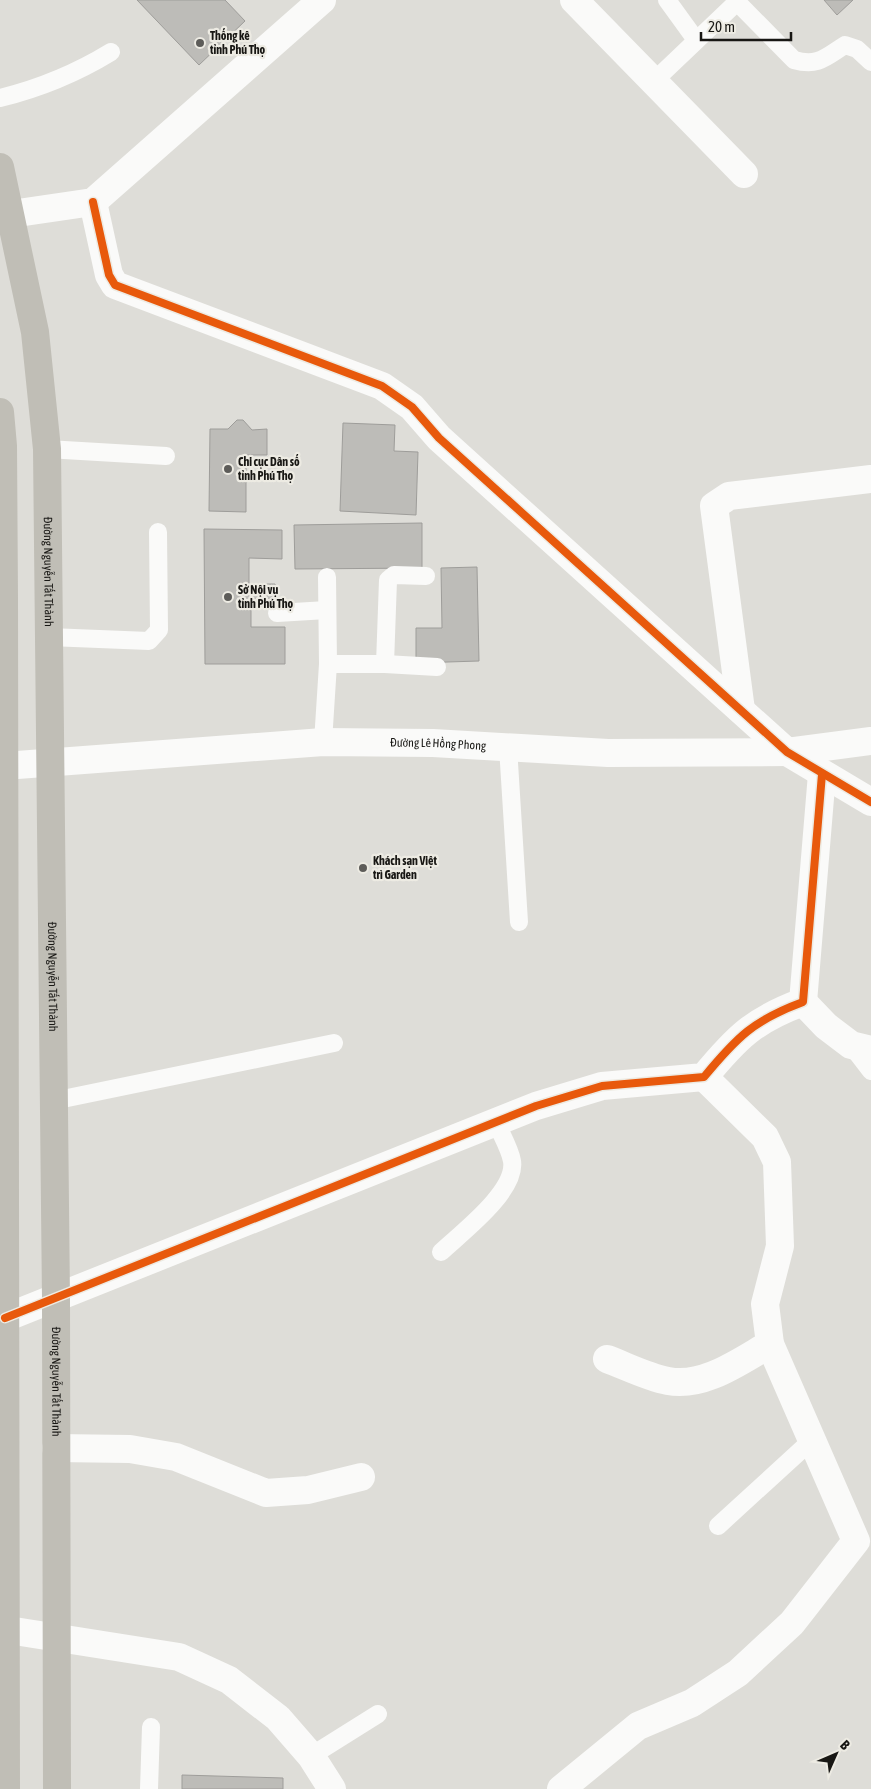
<svg xmlns="http://www.w3.org/2000/svg" width="871" height="1789" viewBox="0 0 871 1789" font-family="'Asap Condensed',sans-serif">
  <rect width="100%" height="100%" fill="#deddd8"/>
  <g fill="#bdbcb8" stroke="#9e9d9a">
    <path d="M137,0H225L245,21L199,65Z"/>
    <path d="M824,0H853L837,15Z"/>
    <path d="M237,420H243L252,430L267,429V455H246V512L209,511L210,429H228Z"/>
    <path d="M343,423L395,425L394,451L418,452L416,515L340,511Z"/>
    <path d="M422,523V568L295,569L294,525Z"/>
    <path d="M204,529L282,530V559L249,558V584H275V607H251V627H285V664H205Z"/>
    <path d="M477,567L479,661L416,663V628H442L441,568Z"/>
    <path d="M182,1775L283,1778V1789H182Z"/>
  </g>
  <g fill="none" stroke-linecap="round" stroke-linejoin="round">
    <g stroke="#fafaf9" stroke-width="18">
      <path d="M667,0L696,40"/>
      <path d="M735,0L794,60C818,67 826,57 845,45L857,49L871,62"/>
      <path d="M654,81L737,2"/>
      <path d="M0,98C41,88 75,74 111,52"/>
      <path d="M47,449L166,456"/>
      <path d="M277,613L327,610"/>
      <path d="M49,637L149,641L159,630L158,532"/>
      <path d="M328,664H385L388,580L394,575L426,576"/>
      <path d="M385,664L437,667"/>
      <path d="M323,742L328,664L327,577"/>
      <path d="M508,747L519,922"/>
      <path d="M851,1045L871,1071"/>
      <path d="M53,1101L334,1043"/>
      <path d="M441,1252C461,1233 517,1191 512,1161C510,1149 501,1134 496,1122"/>
      <path d="M718,1526L812,1440"/>
      <path d="M311,1756L378,1714"/>
      <path d="M149,1789L151,1727"/>
    </g>
    <g stroke="#fafaf9" stroke-width="28">
      <path d="M574,0L744,174"/>
      <path d="M93,202L109,275L115,285L382,386L412,407L439,438L787,752L871,802"/>
      <path d="M11,214L93,202L322,0"/>
      <path d="M741,710L714,506L729,496L871,479"/>
      <path id="s1" d="M4,766L323,742L433,743L608,753L787,752L871,741"/>
      <path d="M803,1002L826,1026L851,1045L871,1050"/>
      <path d="M5,1318L536,1106L602,1086L704,1077C737,1037 754,1020 803,1002L822,774"/>
      <path d="M607,1359C626,1366 647,1377 668,1381C704,1388 740,1361 770,1344"/>
      <path d="M56,1448L130,1449L176,1457L266,1493L308,1490L361,1477"/>
      <path d="M8,1630L179,1657L229,1680L278,1718L311,1756L332,1789"/>
      <path d="M561,1789L638,1726L692,1703L738,1673L792,1623L856,1541L770,1344L765,1304L780,1246L777,1162L765,1137L704,1077"/>
    </g>
    <g stroke="#c0beb6" stroke-width="28">
      <path id="s2" d="M0,167L35,332L47,449L56,1300L57,1789"/>
      <path d="M0,412L3,446L4,599L6,1789"/>
    </g>
    <defs>
      <g id="cycleway">
        <path d="M93,202L109,275L115,285L382,386L412,407L439,438L787,752L871,802"/>
        <path d="M5,1318L536,1106L602,1086L704,1077C737,1037 754,1020 803,1002L822,774"/>
      </g>
    </defs>
    <use href="#cycleway" stroke="#edebe3" stroke-width="11"/>
    <use href="#cycleway" stroke="#e8590c" stroke-width="8"/>
  </g>
  <g fill="#5d5c59" stroke="#edebe3" stroke-width="2">
    <circle cx="200" cy="43" r="5"/>
    <circle cx="228" cy="469" r="5"/>
    <circle cx="228" cy="597" r="5"/>
    <circle cx="363" cy="868" r="5"/>
  </g>
  <g text-anchor="middle" dominant-baseline="central" stroke-width="4.5" stroke-linejoin="round" paint-order="stroke">
    <g font-size="12" font-weight="bold" fill="#181714" stroke="#edebe3" text-anchor="start">
      <text x="210" y="36">Thống kê<tspan x="210" dy="14">tỉnh Phú Thọ</tspan></text>
      <text x="238" y="462">Chi cục Dân số<tspan x="238" dy="14">tỉnh Phú Thọ</tspan></text>
      <text x="238" y="590">Sở Nội vụ<tspan x="238" dy="14">tỉnh Phú Thọ</tspan></text>
      <text x="373" y="861">Khách sạn Việt<tspan x="373" dy="14">trì Garden</tspan></text>
    </g>
    <g font-size="12" fill="#181714" stroke="#edebe3">
      <text stroke="none"><textPath href="#s2" startOffset="409">Đường Nguyễn Tất Thành</textPath></text>
      <text stroke="none"><textPath href="#s1" startOffset="435">Đường Lê Hồng Phong</textPath></text>
      <text stroke="none"><textPath href="#s2" startOffset="814">Đường Nguyễn Tất Thành</textPath></text>
      <text stroke="none"><textPath href="#s2" startOffset="1219">Đường Nguyễn Tất Thành</textPath></text>
    </g>
  </g>
  <g transform="translate(836 1754) rotate(45)" stroke="#edebe3" stroke-width="4" paint-order="stroke">
  <path d="M0-4L9 19L0 12L-9 19Z" fill="#181714"/>
  <text y="-8" font-size="14" font-weight="bold" text-anchor="middle" fill="#181714">B</text>
  </g>
  <path d="M701 32v8h90v-8" fill="none" stroke="#181714" stroke-width="2.5"/>
  <text x="708" y="32" font-size="15" fill="#181714" stroke="#edebe3" stroke-width="4" paint-order="stroke">20 m</text>
</svg>
